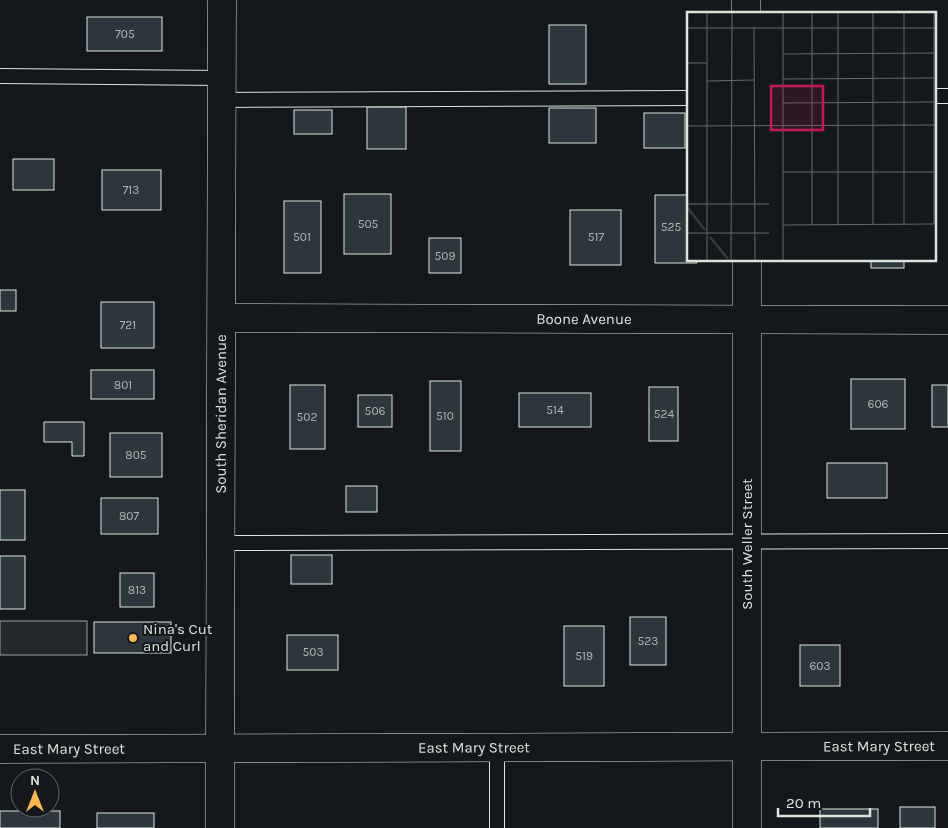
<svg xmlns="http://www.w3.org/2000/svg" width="948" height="828" viewBox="0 0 948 828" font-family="Karla,sans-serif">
  <rect width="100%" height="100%" fill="#14181c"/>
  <rect fill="#24282b" stroke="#939e99" x="0" y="621" width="87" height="34"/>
  <g fill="#2c363c" stroke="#d8e6dc">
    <rect x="87" y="17" width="75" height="34"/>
    <rect x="549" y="25" width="37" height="59"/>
    <rect x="367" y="107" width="39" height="42"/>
    <rect x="549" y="108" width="47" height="35"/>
    <rect x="294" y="110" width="38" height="24"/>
    <rect x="644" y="113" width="41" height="35"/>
    <rect x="13" y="159" width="41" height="31"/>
    <rect x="102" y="170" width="59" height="40"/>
    <rect x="344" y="194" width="47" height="60"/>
    <path d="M655,195H688V260H697V263H655Z"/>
    <rect x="284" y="201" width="37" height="72"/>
    <rect x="570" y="210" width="51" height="55"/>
    <rect x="429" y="238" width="32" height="35"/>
    <rect x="871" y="260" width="33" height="8"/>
    <rect x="0" y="290" width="16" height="21"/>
    <rect x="101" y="302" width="53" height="46"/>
    <rect x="91" y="370" width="63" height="29"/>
    <rect x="851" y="379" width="54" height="50"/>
    <rect x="430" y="381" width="31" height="70"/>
    <rect x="290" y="385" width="35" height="64"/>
    <rect x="932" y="385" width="16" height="42"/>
    <rect x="649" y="387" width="29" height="54"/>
    <rect x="519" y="393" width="72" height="34"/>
    <rect x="358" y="395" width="34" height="32"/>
    <path d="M44,422H84V456H72V442H44Z"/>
    <rect x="110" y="433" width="52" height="44"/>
    <rect x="827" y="463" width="60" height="35"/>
    <rect x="346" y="486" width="31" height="26"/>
    <rect x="0" y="490" width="25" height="50"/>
    <rect x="101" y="498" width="57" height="36"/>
    <rect x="291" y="555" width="41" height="29"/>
    <rect x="0" y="556" width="25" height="53"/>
    <rect x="120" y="573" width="34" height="34"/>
    <rect x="630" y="617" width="36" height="48"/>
    <rect x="94" y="622" width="77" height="31"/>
    <rect x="564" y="626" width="40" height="60"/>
    <rect x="287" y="635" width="51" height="35"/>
    <rect x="800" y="645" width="40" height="41"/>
    <rect x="900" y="807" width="35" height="21"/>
    <rect x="820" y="809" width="58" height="19"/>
    <rect x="0" y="811" width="60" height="17"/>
    <rect x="97" y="813" width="57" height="15"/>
  </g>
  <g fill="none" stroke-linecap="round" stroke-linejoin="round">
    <defs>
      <g id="lane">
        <path d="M0,76L222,78"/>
        <path d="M934,96H948"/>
        <path d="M222,100L688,98"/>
        <path d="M221,543L948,541"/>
        <path d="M497,828V747"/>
      </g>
      <g id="street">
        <path d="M746,0V14"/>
        <path d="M747,260V828"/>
        <path id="s1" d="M222,318L948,320"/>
        <path d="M220,828V749"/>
      </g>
      <g id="secondary">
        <path id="s2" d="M0,749L948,746"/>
        <path id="s3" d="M220,749L222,0"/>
      </g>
    </defs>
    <use href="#lane" stroke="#d8e6dc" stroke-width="16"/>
    <use href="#street" stroke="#d8e6dc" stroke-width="29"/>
    <use href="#secondary" stroke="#d8e6dc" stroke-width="29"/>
    <use href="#lane" stroke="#14181c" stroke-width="14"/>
    <use href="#street" stroke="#14181c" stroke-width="28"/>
    <use href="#secondary" stroke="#14181c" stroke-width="28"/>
  </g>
  <circle fill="#ffb74d" stroke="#14181c" stroke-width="2" cx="133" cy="638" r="5"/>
  <g text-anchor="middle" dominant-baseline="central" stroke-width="4" stroke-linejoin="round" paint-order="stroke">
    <g font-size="12" fill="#adbab4">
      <text x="125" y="34">705</text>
      <text x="131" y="190">713</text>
      <text x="368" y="224">505</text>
      <text x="671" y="227">525</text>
      <text x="302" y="237">501</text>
      <text x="596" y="237">517</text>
      <text x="445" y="256">509</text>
      <text x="128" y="325">721</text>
      <text x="123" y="385">801</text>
      <text x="878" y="404">606</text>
      <text x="555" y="410">514</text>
      <text x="375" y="411">506</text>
      <text x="664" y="414">524</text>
      <text x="445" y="416">510</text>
      <text x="307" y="417">502</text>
      <text x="136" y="455">805</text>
      <text x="129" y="516">807</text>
      <text x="137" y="590">813</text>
      <text x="648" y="641">523</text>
      <text x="313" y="652">503</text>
      <text x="584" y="656">519</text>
      <text x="820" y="666">603</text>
    </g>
    <g font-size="15" fill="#d8e6dc" stroke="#14181c">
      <text stroke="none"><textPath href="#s1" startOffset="362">Boone Avenue</textPath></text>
      <text stroke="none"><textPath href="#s3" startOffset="335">South Sheridan Avenue</textPath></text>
      <text transform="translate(747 544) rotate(-90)">South Weller Street</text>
      <text stroke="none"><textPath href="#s2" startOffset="879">East Mary Street</textPath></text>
      <text stroke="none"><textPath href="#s2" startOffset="474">East Mary Street</textPath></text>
      <text stroke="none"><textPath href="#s2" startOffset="69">East Mary Street</textPath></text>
    </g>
    <g font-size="15" fill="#d8e6dc" stroke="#14181c" text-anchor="start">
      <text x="143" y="629">Nina's Cut<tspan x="143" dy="17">and Curl</tspan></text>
    </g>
  </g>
  <g transform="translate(687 12)">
    <rect width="249" height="249" fill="#14181c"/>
    <path fill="none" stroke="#363b3e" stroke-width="2.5" d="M0,195L18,218M23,225L41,247"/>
    <path fill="none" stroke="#626a69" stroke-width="1" d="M96,0V248M125,0V213M217,0V212M247,0V212M67,15L68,248M0,16H249M96,42L247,41M0,51H20M96,67L247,66M20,69L67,68M96,91L247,90M0,114L249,113M96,160H247M0,192H82M186,212V0M96,213L247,212M151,213V0M0,221H82M20,248V0M44,248L45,0"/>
    <path fill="#c2185b" fill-opacity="0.15" stroke="#c2185b" stroke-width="2.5" d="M84,74H136V118H84Z"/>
    <rect width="249" height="249" fill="none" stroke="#d8e6dc" stroke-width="2.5"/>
  </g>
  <g transform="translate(35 793)"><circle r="24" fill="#14181c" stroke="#626a69"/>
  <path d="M0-4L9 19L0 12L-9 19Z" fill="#ffb74d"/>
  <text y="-8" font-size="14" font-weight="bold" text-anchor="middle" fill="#d8e6dc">N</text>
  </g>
  <path d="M778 808v8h92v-8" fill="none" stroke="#d8e6dc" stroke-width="2.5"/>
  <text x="786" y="808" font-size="15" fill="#d8e6dc" stroke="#14181c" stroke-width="4" paint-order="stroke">20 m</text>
</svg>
